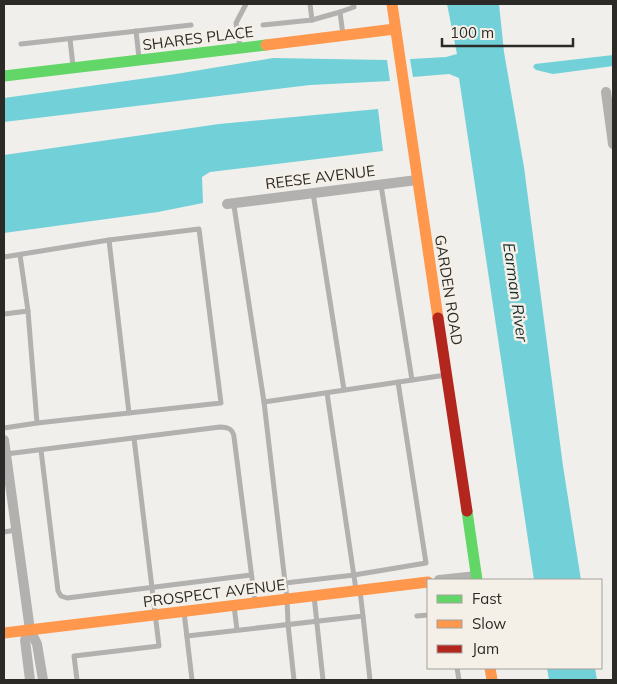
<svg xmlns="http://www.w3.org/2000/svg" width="617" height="684" viewBox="0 0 617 684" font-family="Mulish,sans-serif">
  <rect width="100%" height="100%" fill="#f1efeb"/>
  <g fill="#72d1d8">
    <path d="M447,4H499L504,52L524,167L563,466L581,580H534L459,78L449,74L413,77L410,59L446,57L457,54Z"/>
    <path d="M613,55V66L553,74L536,70L533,67L535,64Z"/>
    <path d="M273,58L387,60L390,81L310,85L4,122V98L176,74Z"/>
    <path d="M378,109L383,151L210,172L202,177L203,203L158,212L4,233V155L219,124Z"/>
    <path d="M547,668H595L597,680H549Z"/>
  </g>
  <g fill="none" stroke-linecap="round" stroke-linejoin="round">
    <g stroke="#b2b1b0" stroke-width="5">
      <path d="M312,20L340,12"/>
      <path d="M263,25L312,20L310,4"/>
      <path d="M136,31L139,58"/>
      <path d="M343,35L340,12L354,7L353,4"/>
      <path d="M70,39L73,66"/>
      <path d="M21,44L191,25"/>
      <path d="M240,47L236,23L246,4"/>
      <path d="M381,185L412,380"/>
      <path d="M313,193L344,390"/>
      <path d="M236,203L234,206L264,402"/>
      <path d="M109,240L129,413"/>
      <path d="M4,257L109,240L199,229L221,403L37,423"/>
      <path d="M4,314L28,311L20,255"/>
      <path d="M327,393L356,590"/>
      <path d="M4,428L37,423L28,311"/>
      <path d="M41,450L58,591L61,596L67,598L251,575"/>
      <path d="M6,454L220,427C228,427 233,429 234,437L255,602"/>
      <path d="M4,532L16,530"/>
      <path d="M285,583L354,575L426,563L398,382"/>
      <path d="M314,596L323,680"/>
      <path d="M234,606L237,630"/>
      <path d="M184,612L192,680"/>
      <path d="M363,616L370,680"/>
      <path d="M417,616L428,615"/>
      <path d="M187,636L363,616L360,591"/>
      <path d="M457,668L459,680"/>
      <path d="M77,680L74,656L159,646L134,438"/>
      <path d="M294,680L288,624L287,599L264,402L446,375"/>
    </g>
    <g stroke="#b2b1b0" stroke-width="10">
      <path d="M606,92L613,144"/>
      <path d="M227,204L417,180"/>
      <path d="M4,440L30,630L37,644L43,680"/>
      <path d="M439,580L477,576"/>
      <path d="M30,630L25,640L30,680"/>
    </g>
    <g stroke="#63d668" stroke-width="11">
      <path d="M4,76L266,45"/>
      <path d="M467,511L477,580"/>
    </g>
    <g stroke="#ff974d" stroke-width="11">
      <path d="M392,4L438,318"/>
      <path d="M266,45L395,29"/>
      <path d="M4,633L428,582"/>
      <path d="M490,668L492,680"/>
    </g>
    <path stroke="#b3261e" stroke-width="11" d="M438,318L467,511"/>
  </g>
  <g text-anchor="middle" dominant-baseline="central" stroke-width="5" stroke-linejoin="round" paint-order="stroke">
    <g font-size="15" fill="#2c2a27" stroke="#f4f0e8">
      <text transform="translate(198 38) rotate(-7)">SHARES PLACE</text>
      <text transform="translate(320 177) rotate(-7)">REESE AVENUE</text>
      <text transform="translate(449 290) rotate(81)">GARDEN ROAD</text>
      <text transform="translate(214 593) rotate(-7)">PROSPECT AVENUE</text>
    </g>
    <g font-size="16" font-style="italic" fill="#182f31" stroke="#f4f0e8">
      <text transform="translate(516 292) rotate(82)">Earman River</text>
    </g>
  </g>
  <rect width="617" height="684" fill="none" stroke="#2c2a27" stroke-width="10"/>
  <rect x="427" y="579" width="175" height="90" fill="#f4f0e8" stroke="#a4a19b"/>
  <rect x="437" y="595" width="25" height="8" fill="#63d668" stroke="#a4a19b"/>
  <text x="472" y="604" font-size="15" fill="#2c2a27">Fast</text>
  <rect x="437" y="620" width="25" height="8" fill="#ff974d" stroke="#a4a19b"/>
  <text x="472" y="629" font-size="15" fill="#2c2a27">Slow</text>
  <rect x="437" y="645" width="25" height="8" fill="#b3261e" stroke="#a4a19b"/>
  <text x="472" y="654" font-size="15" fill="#2c2a27">Jam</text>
  <path d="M442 38v8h131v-8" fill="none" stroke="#2c2a27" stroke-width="2.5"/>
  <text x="450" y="38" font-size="15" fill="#2c2a27" stroke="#f4f0e8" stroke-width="4" paint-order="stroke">100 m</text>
</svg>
